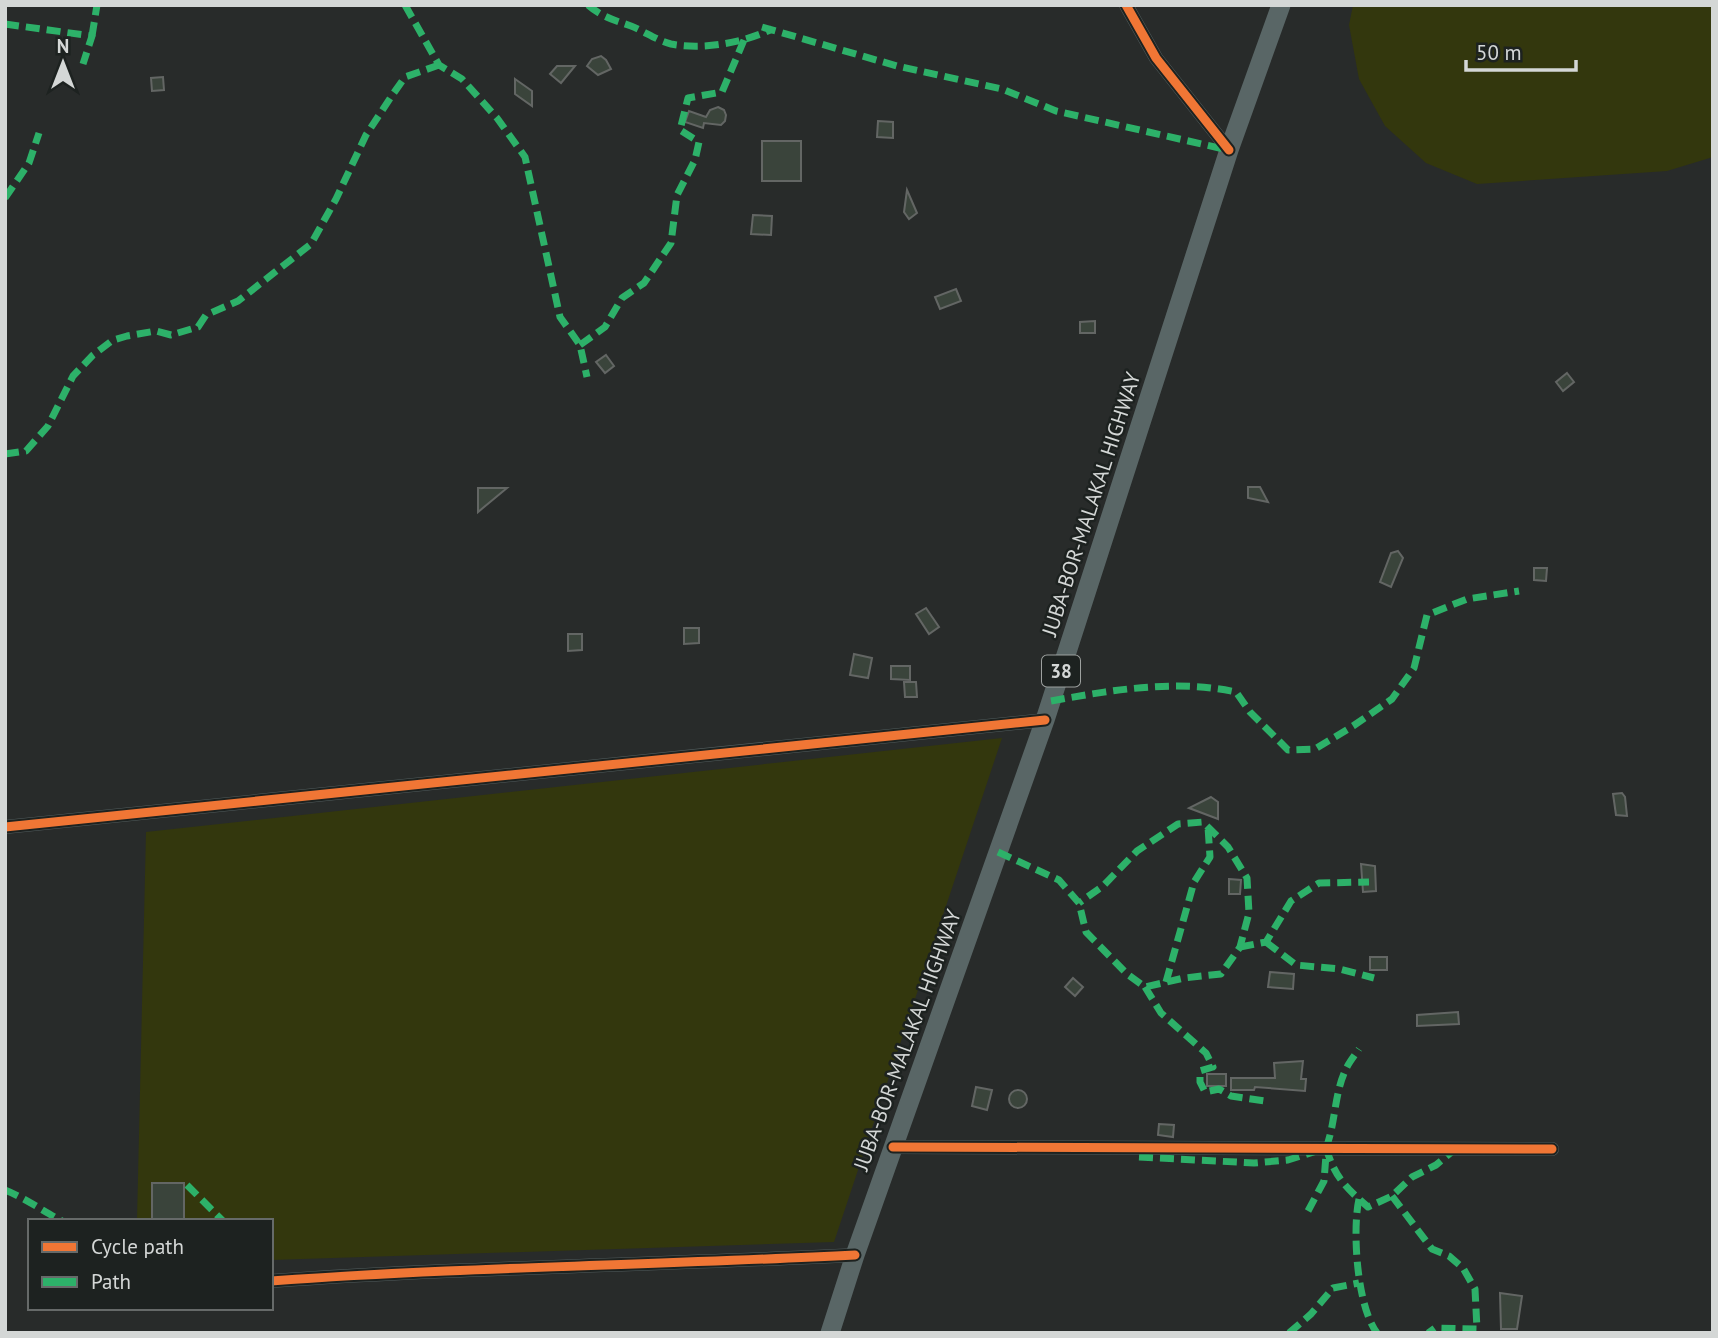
<svg xmlns="http://www.w3.org/2000/svg" width="1718" height="1338" viewBox="0 0 1718 1338" font-family="'PT Sans',sans-serif">
  <rect width="100%" height="100%" fill="#282b2a"/>
  <g fill="#33370d">
    <path d="M1353,5H1713V157L1667,171L1477,184L1426,163L1385,126L1359,79L1349,25Z"/>
    <path d="M1002,738L834,1242L271,1260V1221H137L146,832Z"/>
  </g>
  <g fill="#3a443b" stroke="#636664" stroke-width="2">
    <path d="M601,56L606,60L611,69L598,75L587,66L592,59Z"/>
    <path d="M557,66H575L561,83L550,74Z"/>
    <path d="M163,77L164,90L152,91L151,78Z"/>
    <path d="M515,79L532,91V106L515,94Z"/>
    <path d="M718,107L724,110L726,115L725,121L721,125L704,123L703,128L685,122L689,111L706,117L710,110Z"/>
    <path d="M878,121L893,122V138L877,137Z"/>
    <rect x="762" y="141" width="39" height="40"/>
    <path d="M907,190L917,213L909,219L904,212Z"/>
    <path d="M753,215L772,216L771,235L751,234Z"/>
    <path d="M956,289L961,301L940,309L935,297Z"/>
    <path d="M1095,321V333H1080V322Z"/>
    <path d="M606,355L614,366L605,373L596,362Z"/>
    <path d="M1567,373L1574,382L1563,391L1556,382Z"/>
    <path d="M1248,487H1260L1268,502L1248,498Z"/>
    <path d="M478,488H507L478,512Z"/>
    <path d="M1398,551L1403,558L1391,587L1380,582L1391,553Z"/>
    <path d="M1534,568H1547L1546,581L1534,580Z"/>
    <path d="M926,608L939,627L929,634L916,614Z"/>
    <path d="M684,628H699V643L684,644Z"/>
    <path d="M568,634H582V650L568,651Z"/>
    <path d="M854,654L872,658L868,678L850,675Z"/>
    <path d="M891,666H910V680L891,679Z"/>
    <path d="M904,682H916L917,697H905Z"/>
    <path d="M1622,793L1625,797L1627,816L1616,815L1613,794Z"/>
    <path d="M1211,797L1218,802V819L1189,808Z"/>
    <path d="M1361,864L1375,866L1376,891L1363,892Z"/>
    <path d="M1229,879L1241,880L1240,894H1229Z"/>
    <rect x="1370" y="957" width="17" height="13"/>
    <path d="M1270,972L1294,974L1293,989L1268,987Z"/>
    <path d="M1073,978L1083,987L1075,996L1065,987Z"/>
    <path d="M1458,1012L1459,1024L1417,1026V1015Z"/>
    <path d="M1303,1061L1301,1079H1306L1305,1091L1255,1087L1254,1090H1231V1078H1275L1274,1063Z"/>
    <rect x="1207" y="1074" width="19" height="12"/>
    <path d="M976,1087L992,1090L987,1110L972,1106Z"/>
    <circle cx="1018" cy="1099" r="9"/>
    <path d="M1159,1124L1174,1125L1173,1137L1158,1135Z"/>
    <rect x="152" y="1183" width="32" height="38"/>
    <path d="M1500,1293L1522,1296L1517,1329H1501Z"/>
  </g>
  <g fill="none" stroke-linecap="round" stroke-linejoin="round">
    <g stroke="#525d5e" stroke-width="14">
      <path d="M1126,5L1156,58L1229,150"/>
      <path d="M5,827L1045,720"/>
      <path d="M893,1147L1552,1149"/>
      <path d="M271,1281C466,1267 661,1265 855,1255"/>
    </g>
    <path stroke="#596666" stroke-width="19" d="M830,1333L855,1255L1045,720L1229,150L1281,5"/>
    <g stroke="#2db169" stroke-width="7" stroke-dasharray="14 7" stroke-linecap="butt">
      <path d="M405,5L439,65L462,79L497,118L525,157L560,317L580,345L587,377"/>
      <path d="M588,5C602,17 614,20 631,26C644,31 658,41 671,44C703,50 743,43 772,29"/>
      <path d="M5,24L92,36L83,64"/>
      <path d="M762,27L897,66L1002,89L1056,111L1228,150"/>
      <path d="M92,36L97,5"/>
      <path d="M5,198L29,163L39,133"/>
      <path d="M580,345L605,327L622,298L644,283L671,243L677,195L695,160L699,142L680,130L688,98L722,92L744,40"/>
      <path d="M5,454L26,451L48,426L73,376L93,355L113,340L127,336L156,331L171,335L198,327L206,315L238,301L311,244L336,199L366,135L393,94L405,77L439,65"/>
      <path d="M1051,701C1112,690 1176,679 1236,692L1250,712L1288,750L1315,749L1353,726L1392,699L1414,668L1427,615L1467,599L1519,591"/>
      <path d="M998,852L1059,880L1079,903L1086,932L1127,974L1145,987L1184,978L1221,974L1240,947L1249,913L1247,878L1228,847L1203,822L1178,824L1137,851L1103,886L1079,903"/>
      <path d="M1266,942L1296,965L1340,969L1374,978"/>
      <path d="M1240,947L1266,942L1291,901L1319,883L1369,882"/>
      <path d="M1166,982L1194,882L1210,857L1208,827"/>
      <path d="M1145,987L1161,1013L1206,1053L1213,1067L1200,1071V1082L1205,1092L1219,1089L1231,1096L1265,1101"/>
      <path d="M1326,1148C1335,1177 1345,1187 1368,1207L1392,1196L1412,1177L1436,1165L1454,1150"/>
      <path d="M1139,1157L1254,1163L1288,1160L1326,1148C1336,1122 1334,1092 1347,1067C1350,1061 1355,1055 1359,1049"/>
      <path d="M187,1185L223,1221"/>
      <path d="M5,1190C25,1198 43,1211 62,1221"/>
      <path d="M1392,1196L1432,1249L1449,1256L1463,1268L1475,1289L1477,1329L1435,1328L1428,1333"/>
      <path d="M1359,1199C1352,1230 1357,1307 1377,1333"/>
      <path d="M1308,1211L1324,1181L1326,1155"/>
      <path d="M1289,1333L1311,1314L1333,1288L1359,1283"/>
    </g>
    <defs>
      <g id="cycleway">
        <path d="M1126,5L1156,58L1229,150"/>
        <path d="M5,827L1045,720"/>
        <path d="M893,1147L1552,1149"/>
        <path d="M271,1281C466,1267 661,1265 855,1255"/>
      </g>
    </defs>
    <use href="#cycleway" stroke="#1d2220" stroke-width="13"/>
    <use href="#cycleway" stroke="#f07635" stroke-width="9"/>
  </g>
  <g text-anchor="middle" dominant-baseline="central" stroke-width="5" stroke-linejoin="round" paint-order="stroke">
    <rect fill="#1d2220" stroke="#9da19f" stroke-width="2" x="1042" y="655.5" width="38" height="31" rx="5"/>
    <g font-size="19" font-weight="bold" fill="#d4d7d6">
      <text x="1061" y="671">38</text>
    </g>
    <g font-size="21" fill="#d4d7d6" stroke="#1d2220">
      <text transform="translate(1091 504) rotate(-72)">JUBA-BOR-MALAKAL HIGHWAY</text>
      <text transform="translate(907 1040) rotate(-70)">JUBA-BOR-MALAKAL HIGHWAY</text>
    </g>
  </g>
  <rect width="1718" height="1338" fill="none" stroke="#d4d7d6" stroke-width="14"/>
  <rect x="28" y="1219" width="245" height="91" fill="#1d2220" stroke="#666a69" stroke-width="2"/>
  <rect x="42" y="1242" width="35" height="10" fill="#f07635" stroke="#666a69" stroke-width="2"/>
  <text x="91" y="1254" font-size="21" fill="#d4d7d6">Cycle path</text>
  <rect x="42" y="1277" width="35" height="10" fill="#2db169" stroke="#666a69" stroke-width="2"/>
  <text x="91" y="1289" font-size="21" fill="#d4d7d6">Path</text>
  <g transform="translate(63 63)" stroke="#1d2220" stroke-width="5" paint-order="stroke">
  <path d="M0-5L12 26L0 18L-12 26Z" fill="#d4d7d6"/>
  <text y="-10" font-size="19" font-weight="bold" text-anchor="middle" fill="#d4d7d6">N</text>
  </g>
  <path d="M1466 60v10h110v-10" fill="none" stroke="#d4d7d6" stroke-width="3.5"/>
  <text x="1476" y="60" font-size="21" fill="#d4d7d6" stroke="#1d2220" stroke-width="5" paint-order="stroke">50 m</text>
</svg>
